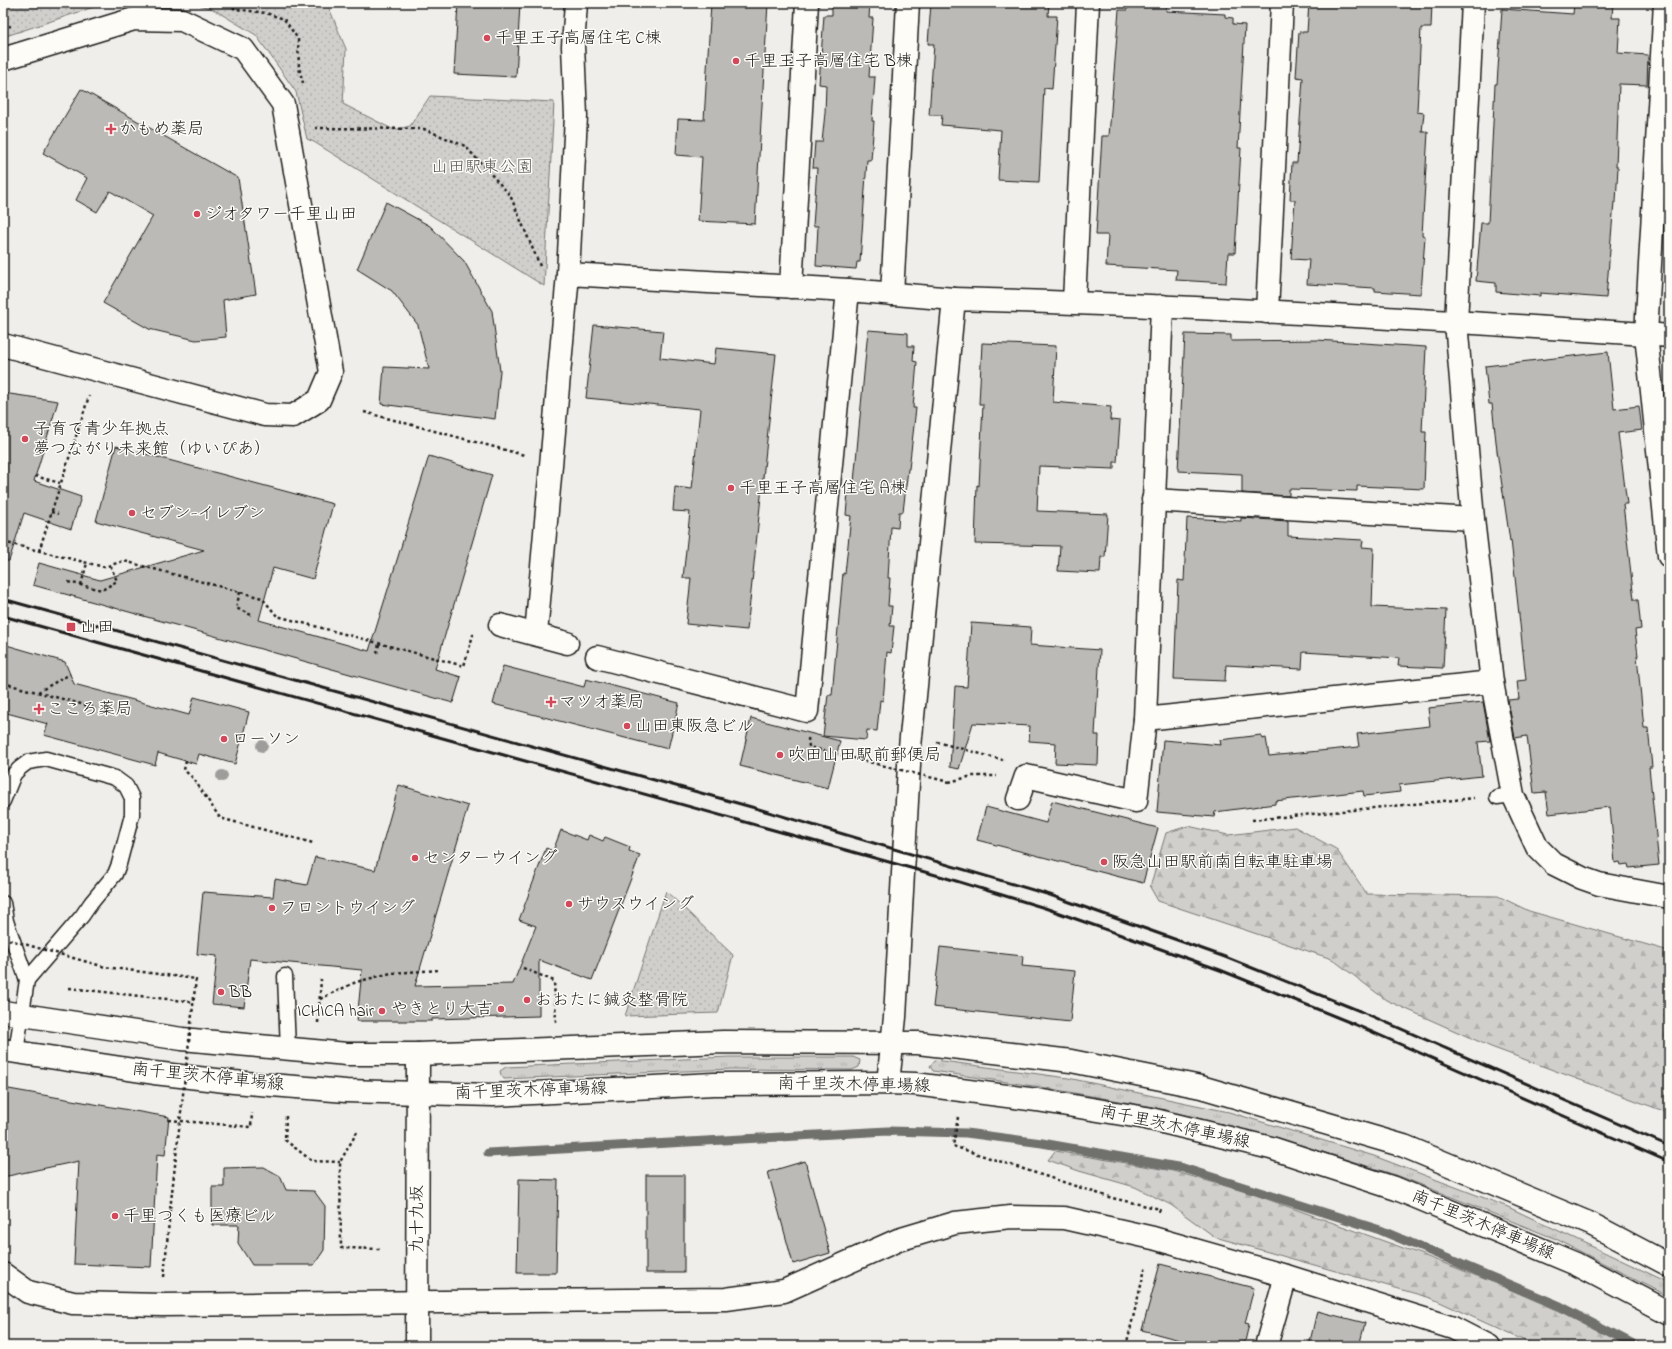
<svg xmlns="http://www.w3.org/2000/svg" width="1672" height="1349" viewBox="0 0 1672 1349" font-family="'Indie Flower','Klee One',sans-serif">
  <defs>
    <pattern id="grass-tufts" width="24" height="20" patternUnits="userSpaceOnUse"><rect width="24" height="20" fill="#d0cfcc"/><path d="M3 7l-1-3M5 7V3M7 7l1-3M15 17l-1-3M17 17v-4M19 17l1-3" fill="none" stroke="#b2b1af"/></pattern>
    <pattern id="forest-firs" width="22" height="20" patternUnits="userSpaceOnUse"><rect width="22" height="20" fill="#d0cfcc"/><path d="M5 1l3.5 6h-7zM16 11l3.5 6h-7z" fill="#b2b1af"/></pattern>
    <pattern id="park-dots" width="8" height="8" patternUnits="userSpaceOnUse"><rect width="8" height="8" fill="#d0cfcc"/><path d="M2 2h.1M6 6h.1" fill="none" stroke="#b2b1af" stroke-width="1.8" stroke-linecap="round"/></pattern>
  </defs>
  <rect width="100%" height="100%" fill="#f0eeea"/>
  <filter id="ink" filterUnits="userSpaceOnUse"><feTurbulence type="fractalNoise" baseFrequency=".025" numOctaves="2"/><feDisplacementMap in="SourceGraphic" scale="8" xChannelSelector="R" yChannelSelector="G"/><feConvolveMatrix kernelMatrix="1 2 1 2 8 2 1 2 1" color-interpolation-filters="sRGB"/></filter>
  <g filter="url(#ink)">
    <g fill="url(#grass-tufts)" stroke="#767674">
      <path d="M729,1057H853L860,1060L859,1067L852,1070L731,1069L504,1079L501,1075L500,1071L506,1067Z"/>
      <path d="M935,1060L1068,1078L1229,1112L1374,1156L1508,1207L1661,1279L1669,1283V1297L1556,1239L1399,1176L1278,1138L1148,1106L1040,1087L933,1071L930,1066Z"/>
    </g>
    <g fill="url(#forest-firs)" stroke="#767674">
      <path d="M1188,826L1228,835L1295,827L1336,849L1367,894L1498,896L1529,911L1669,951V1113L1491,1047L1386,1000L1332,959L1158,901L1150,887L1166,833Z"/>
      <path d="M1055,1151L1173,1171L1250,1193L1420,1254L1495,1283L1564,1313L1628,1346H1536L1431,1298L1215,1237L1171,1205L1135,1187L1079,1171L1048,1160Z"/>
    </g>
    <g fill="url(#park-dots)" stroke="#767674">
      <path d="M3,3H106L3,37Z"/>
      <path d="M188,3H327L346,49L343,104L394,130L410,126L430,96L554,102L544,286L314,142L307,139L296,92L256,35L211,8Z"/>
      <path d="M666,891L733,955L718,1013L625,1016Z"/>
    </g>
    <g fill="none" stroke-linecap="round" stroke-linejoin="round">
      <path stroke="#706f6d" stroke-width="9" d="M488,1153L888,1131L966,1133L1042,1143L1183,1168L1380,1230L1560,1306L1637,1346"/>
    </g>
    <g fill="#bbbab6" stroke="#1c1c1c">
      <path d="M458,3H520L516,77L454,74Z"/>
      <path d="M711,3H768L755,224L698,221L702,157L676,155L678,119L704,120Z"/>
      <path d="M832,3H870L869,18H873L869,77H875L872,121H874L871,160H867L860,262H857L856,269L816,266L818,226H813L817,168H813L815,142H822L825,113L826,85L819,84L824,15H832Z"/>
      <path d="M931,3H1049L1048,16H1057L1052,89L1044,88L1039,182L998,180L1001,130L941,125L942,115H929L934,44H928Z"/>
      <path d="M1127,3H1167L1166,11L1225,14V17L1233,18V24L1245,25L1238,148H1241L1235,253H1228L1226,283L1176,280L1177,270L1106,266L1108,235H1096L1102,136H1109L1119,10H1127Z"/>
      <path d="M1309,3H1432L1431,28H1421L1417,112L1424,113L1422,132H1428L1422,235L1425,236L1421,294L1375,291V288L1307,284L1309,260L1291,259L1295,200H1290L1292,163H1297L1303,78L1296,77L1299,32H1307Z"/>
      <path d="M1574,3H1613L1612,18H1620L1618,53L1648,55L1647,85L1619,84L1616,167H1618L1616,202H1614L1606,298L1540,293V296L1496,292V283L1476,281L1481,223H1488L1495,84H1497L1502,9L1573,14Z"/>
      <path d="M81,89L238,178L256,294L223,300L226,337L196,340L149,329L103,303L153,216L110,191L97,212L76,200L87,178L43,153Z"/>
      <path d="M386,202L430,226L464,261L492,311L500,371L495,419L381,404L384,367L429,369L418,325L392,291L357,269Z"/>
      <path d="M594,325L663,331L660,358L714,364L716,348L776,354L747,630L686,624L691,578H683L690,512L673,511L675,487L692,489L700,409L586,398Z"/>
      <path d="M868,330L908,333V346H914L913,361L917,362L913,408H916L909,469H908L903,512H899L898,528L891,527L888,578H890L888,606H892L890,626H894L891,653L887,652L883,701L880,700L877,731L867,730L866,740L823,736L828,695H832L843,573L845,574L851,516L846,515L848,492L853,493Z"/>
      <path d="M1185,334L1231,335V341L1317,340L1426,347L1422,432H1426L1424,489L1357,486V491L1289,489V496L1242,493V474L1178,471Z"/>
      <path d="M982,343L1056,346L1053,402L1111,407L1110,420L1120,421L1117,462H1114V469L1039,466L1037,511L1108,514L1105,557H1101L1100,573L1058,571L1060,546L975,544L977,485L979,486L983,404H979Z"/>
      <path d="M1608,352L1614,409L1639,406L1642,430L1618,433L1627,504H1623L1627,539L1634,600H1638L1641,629L1635,630L1638,656H1637L1644,728H1648L1652,767H1649L1659,865L1629,868L1628,864L1621,865L1620,862L1615,863L1610,807L1549,814L1546,792L1534,793L1527,736L1515,738L1508,700L1519,699L1517,681L1526,680L1511,540L1510,541L1497,451L1492,404H1489L1485,366Z"/>
      <path d="M3,393L58,401L34,481L81,497L71,529L24,513L9,561H3Z"/>
      <path d="M116,446L333,504L313,579L273,568L259,620L369,651L429,456L492,475L435,669L461,677L453,703L33,585L39,563L100,580L204,550L96,521Z"/>
      <path d="M1187,518L1241,521V518L1288,521V536L1363,540L1362,547L1374,548L1372,607L1446,610L1443,668L1398,666L1399,658L1303,652L1302,669L1226,665L1225,681L1174,679L1178,580L1184,581Z"/>
      <path d="M971,623L1031,627L1030,645L1100,650L1095,735H1099L1098,765L1055,763L1056,743L1029,741L1030,726L973,723L959,769L950,767L955,686L967,687Z"/>
      <path d="M3,644L65,662L74,684L189,715L194,697L249,712L235,764L199,754L196,764L158,753L155,765L44,735L48,724L3,712Z"/>
      <path d="M503,666L584,687L586,679L679,703L668,749L493,704Z"/>
      <path d="M1483,702L1490,741L1478,742L1482,776L1399,785L1400,792L1364,796L1363,791L1275,801V804L1215,812L1214,817L1157,812L1163,740L1221,745L1220,740L1261,735L1262,739L1266,738L1269,756L1359,747L1357,734L1430,726L1428,708Z"/>
      <path d="M751,718L840,741L828,788L740,766Z"/>
      <path d="M399,785L468,806L415,986L513,984L536,926L519,920L546,848L553,851L561,830L587,840L589,835L603,841L605,837L630,847L629,851L640,855L592,980L539,960V1016L432,1019V1021H357L362,970L250,959L244,1007L212,1004L217,956L197,954L203,892L273,897L275,879L307,885L315,857L375,870Z"/>
      <path d="M1052,801L1158,828L1143,883L977,840L986,807L1046,823Z"/>
      <path d="M940,947L1023,956L1022,966L1075,971L1070,1022L933,1007Z"/>
      <path d="M3,1088L169,1117L165,1155L157,1154L151,1267L74,1264L79,1161L3,1177Z"/>
      <path d="M805,1161L830,1253L793,1264L768,1172Z"/>
      <path d="M264,1167L280,1176L286,1190L314,1191L325,1206L324,1250L314,1265H252L238,1243L239,1225H212V1187H224V1168Z"/>
      <rect x="646" y="1175" width="38" height="98"/>
      <path d="M519,1179L558,1180L556,1273H517Z"/>
      <path d="M1160,1264L1254,1288L1245,1323L1249,1324L1244,1346H1202L1142,1330Z"/>
      <path d="M1317,1311L1365,1323L1359,1346H1309Z"/>
    </g>
    <g fill="none" stroke-linecap="round" stroke-linejoin="round">
      <defs>
        <g id="lane">
          <path d="M1497,797L1513,795"/>
          <path d="M3,801L14,774L20,768L28,762L46,759L115,778L126,786L132,798V815L119,864L115,874L91,903L82,916L27,980"/>
          <path d="M3,903L6,921L27,980L16,1052"/>
          <path d="M285,976L288,1049"/>
        </g>
        <g id="street">
          <path d="M1473,3L1456,322L1473,519L1492,682L1513,795L1537,847L1554,864L1582,878L1599,884L1669,897"/>
          <path d="M3,59L134,19L182,20L243,49L283,104L331,372L319,400L293,416L265,415L3,345"/>
          <path d="M568,274L848,290L954,299"/>
          <path d="M791,287L807,3"/>
          <path d="M892,294L908,3"/>
          <path d="M1074,302L1088,3"/>
          <path d="M1162,306L1145,719L1492,682"/>
          <path d="M1267,312L1282,3"/>
          <path d="M1669,336L1646,334L1669,556"/>
          <path d="M1153,500L1473,519"/>
          <path d="M500,625L567,643"/>
          <path d="M536,634L568,274L576,116L573,46L576,3"/>
          <path d="M597,657L807,711L848,290"/>
          <path d="M1018,799L1026,776L1136,801L1145,719"/>
          <path d="M3,1274L28,1292L73,1303L162,1305L726,1299L784,1291L898,1240L955,1223L1011,1217L1064,1218L1153,1238L1286,1276L1453,1328L1488,1346"/>
          <path d="M1266,1346L1286,1276"/>
        </g>
        <g id="secondary">
          <path d="M3,1012L182,1039L347,1054H418L723,1042L918,1043L1071,1061L1201,1087L1404,1146L1591,1224L1669,1265"/>
          <path d="M3,1050L154,1073L234,1082L346,1091L493,1095L714,1084L888,1083L915,1084L1037,1100L1146,1118L1271,1148L1397,1189L1576,1264L1669,1313"/>
          <path d="M888,1083L895,1017L910,747L954,299C1185,305 1415,319 1646,334L1665,3"/>
          <path d="M417,1346L418,1054"/>
        </g>
      </defs>
      <use href="#lane" stroke="#1c1c1c" stroke-width="17"/>
      <use href="#street" stroke="#1c1c1c" stroke-width="25"/>
      <use href="#secondary" stroke="#1c1c1c" stroke-width="25"/>
      <g stroke="#1c1c1c" stroke-width="2.5" stroke-dasharray="3 3" stroke-linecap="butt">
        <path d="M228,3L235,9L266,13L284,19L298,39L299,68L303,83"/>
        <path d="M3,28L11,26"/>
        <path d="M315,128L424,129L465,146L510,195L540,266"/>
        <path d="M364,412L524,455"/>
        <path d="M35,476L60,483"/>
        <path d="M51,512L58,514"/>
        <path d="M3,542L104,567L124,561L240,592L262,598L277,616L464,666L473,635H474"/>
        <path d="M39,551L89,396"/>
        <path d="M68,582L102,590L117,581L110,565"/>
        <path d="M81,585L87,563"/>
        <path d="M240,592L236,608L251,615"/>
        <path d="M377,653L379,644"/>
        <path d="M3,683L96,708"/>
        <path d="M38,692L70,674"/>
        <path d="M808,738L809,747L877,764"/>
        <path d="M937,742L1003,760"/>
        <path d="M186,761L184,770L193,778L220,818L313,843"/>
        <path d="M949,782L972,776H997"/>
        <path d="M1252,820L1474,798"/>
        <path d="M523,968L554,981L556,1022"/>
        <path d="M69,988L193,1002"/>
        <path d="M320,999L356,982L391,973L440,970"/>
        <path d="M318,1023L321,979"/>
        <path d="M286,1116L285,1140L312,1161L340,1162"/>
        <path d="M958,1117L953,1146L1112,1198L1160,1209L1159,1212"/>
        <path d="M169,1120L251,1127L252,1113"/>
        <path d="M357,1132L340,1162L341,1248L380,1249"/>
        <path d="M164,1277L170,1210"/>
        <path d="M1126,1346L1146,1265"/>
      </g>
      <use href="#lane" stroke="#fdfcf7" stroke-width="14"/>
      <use href="#street" stroke="#fdfcf7" stroke-width="22"/>
      <use href="#secondary" stroke="#fdfcf7" stroke-width="22"/>
      <g stroke="#1c1c1c" stroke-width="3">
        <path d="M3,599L755,808L1050,895L1225,957L1360,1011L1669,1146"/>
        <path d="M3,616L943,877L1045,908L1220,970L1354,1024L1669,1162"/>
      </g>
      <g stroke="#1c1c1c" stroke-width="2.5" stroke-dasharray="3 3" stroke-linecap="butt">
        <path d="M877,764L949,782"/>
        <path d="M3,938L105,967L196,979L170,1210"/>
      </g>
    </g>
    <g fill="#9e9d9b">
      <circle cx="262" cy="746" r="6"/>
      <circle cx="222" cy="776" r="6"/>
    </g>
  </g>
  <g fill="#d1495b" stroke="#fdfcf7" stroke-width="1.5">
    <circle cx="487" cy="38" r="4"/>
    <circle cx="736" cy="61" r="4"/>
    <path d="M109 123h4v4h4v4h-4v4h-4v-4h-4v-4h4z"/>
    <circle cx="197" cy="214" r="4"/>
    <circle cx="25" cy="439" r="4"/>
    <circle cx="731" cy="488" r="4"/>
    <circle cx="132" cy="513" r="4"/>
    <rect x="66" y="622" width="10" height="10" rx="2"/>
    <path d="M549 696h4v4h4v4h-4v4h-4v-4h-4v-4h4z"/>
    <path d="M37 703h4v4h4v4h-4v4h-4v-4h-4v-4h4z"/>
    <circle cx="627" cy="726" r="4"/>
    <circle cx="224" cy="739" r="4"/>
    <circle cx="780" cy="755" r="4"/>
    <circle cx="415" cy="858" r="4"/>
    <circle cx="1104" cy="862" r="4"/>
    <circle cx="569" cy="904" r="4"/>
    <circle cx="272" cy="908" r="4"/>
    <circle cx="221" cy="992" r="4"/>
    <circle cx="527" cy="1000" r="4"/>
    <circle cx="501" cy="1009" r="4"/>
    <circle cx="382" cy="1011" r="4"/>
    <circle cx="115" cy="1216" r="4"/>
  </g>
  <g text-anchor="middle" dominant-baseline="central" stroke-width="3" stroke-linejoin="round" paint-order="stroke">
    <g font-size="17" fill="#1c1c1c" stroke="#fdfcf7" text-anchor="start">
      <text x="495" y="38">千里王子高層住宅 C棟</text>
      <text x="744" y="61">千里王子高層住宅 B棟</text>
      <text x="119" y="129">かもめ薬局</text>
      <text x="205" y="214">ジオタワー千里山田</text>
      <text x="33" y="429">子育て青少年拠点<tspan x="33" dy="20">夢つながり未来館（ゆいぴあ）</tspan></text>
      <text x="739" y="488">千里王子高層住宅 A棟</text>
      <text x="140" y="513">セブン-イレブン</text>
      <text x="80" y="627">山田</text>
      <text x="559" y="702">マツオ薬局</text>
      <text x="47" y="709">こころ薬局</text>
      <text x="635" y="726">山田東阪急ビル</text>
      <text x="232" y="739">ローソン</text>
      <text x="788" y="755">吹田山田駅前郵便局</text>
      <text x="423" y="858">センターウイング</text>
      <text x="1112" y="862">阪急山田駅前南自転車駐車場</text>
      <text x="577" y="904">サウスウイング</text>
      <text x="280" y="908">フロントウイング</text>
      <text x="229" y="992">BB</text>
      <text x="535" y="1000">おおたに鍼灸整骨院</text>
      <text x="493" y="1009" text-anchor="end">やきとり大吉</text>
      <text x="374" y="1011" text-anchor="end">ICHICA hair</text>
      <text x="123" y="1216">千里つくも医療ビル</text>
    </g>
    <g font-size="17" fill="#5b5b5a" stroke="#fdfcf7">
      <text x="482" y="167">山田駅東公園</text>
    </g>
    <g font-size="17" fill="#1c1c1c" stroke="#fdfcf7">
      <text transform="translate(208 1077) rotate(6)">南千里茨木停車場線</text>
      <text transform="translate(854 1085) rotate(1)">南千里茨木停車場線</text>
      <text transform="translate(531 1091) rotate(-2)">南千里茨木停車場線</text>
      <text transform="translate(1175 1127) rotate(12)">南千里茨木停車場線</text>
      <text transform="translate(417 1219) rotate(-90)">九十九坂</text>
      <text transform="translate(1483 1225) rotate(23)">南千里茨木停車場線</text>
    </g>
  </g>
  <rect width="1672" height="1349" fill="none" stroke="#fdfcf7" stroke-width="16"/>
  <rect x="8" y="8" width="1656" height="1333" fill="none" stroke="#1c1c1c" stroke-width="1.5" filter="url(#ink)"/>
</svg>
